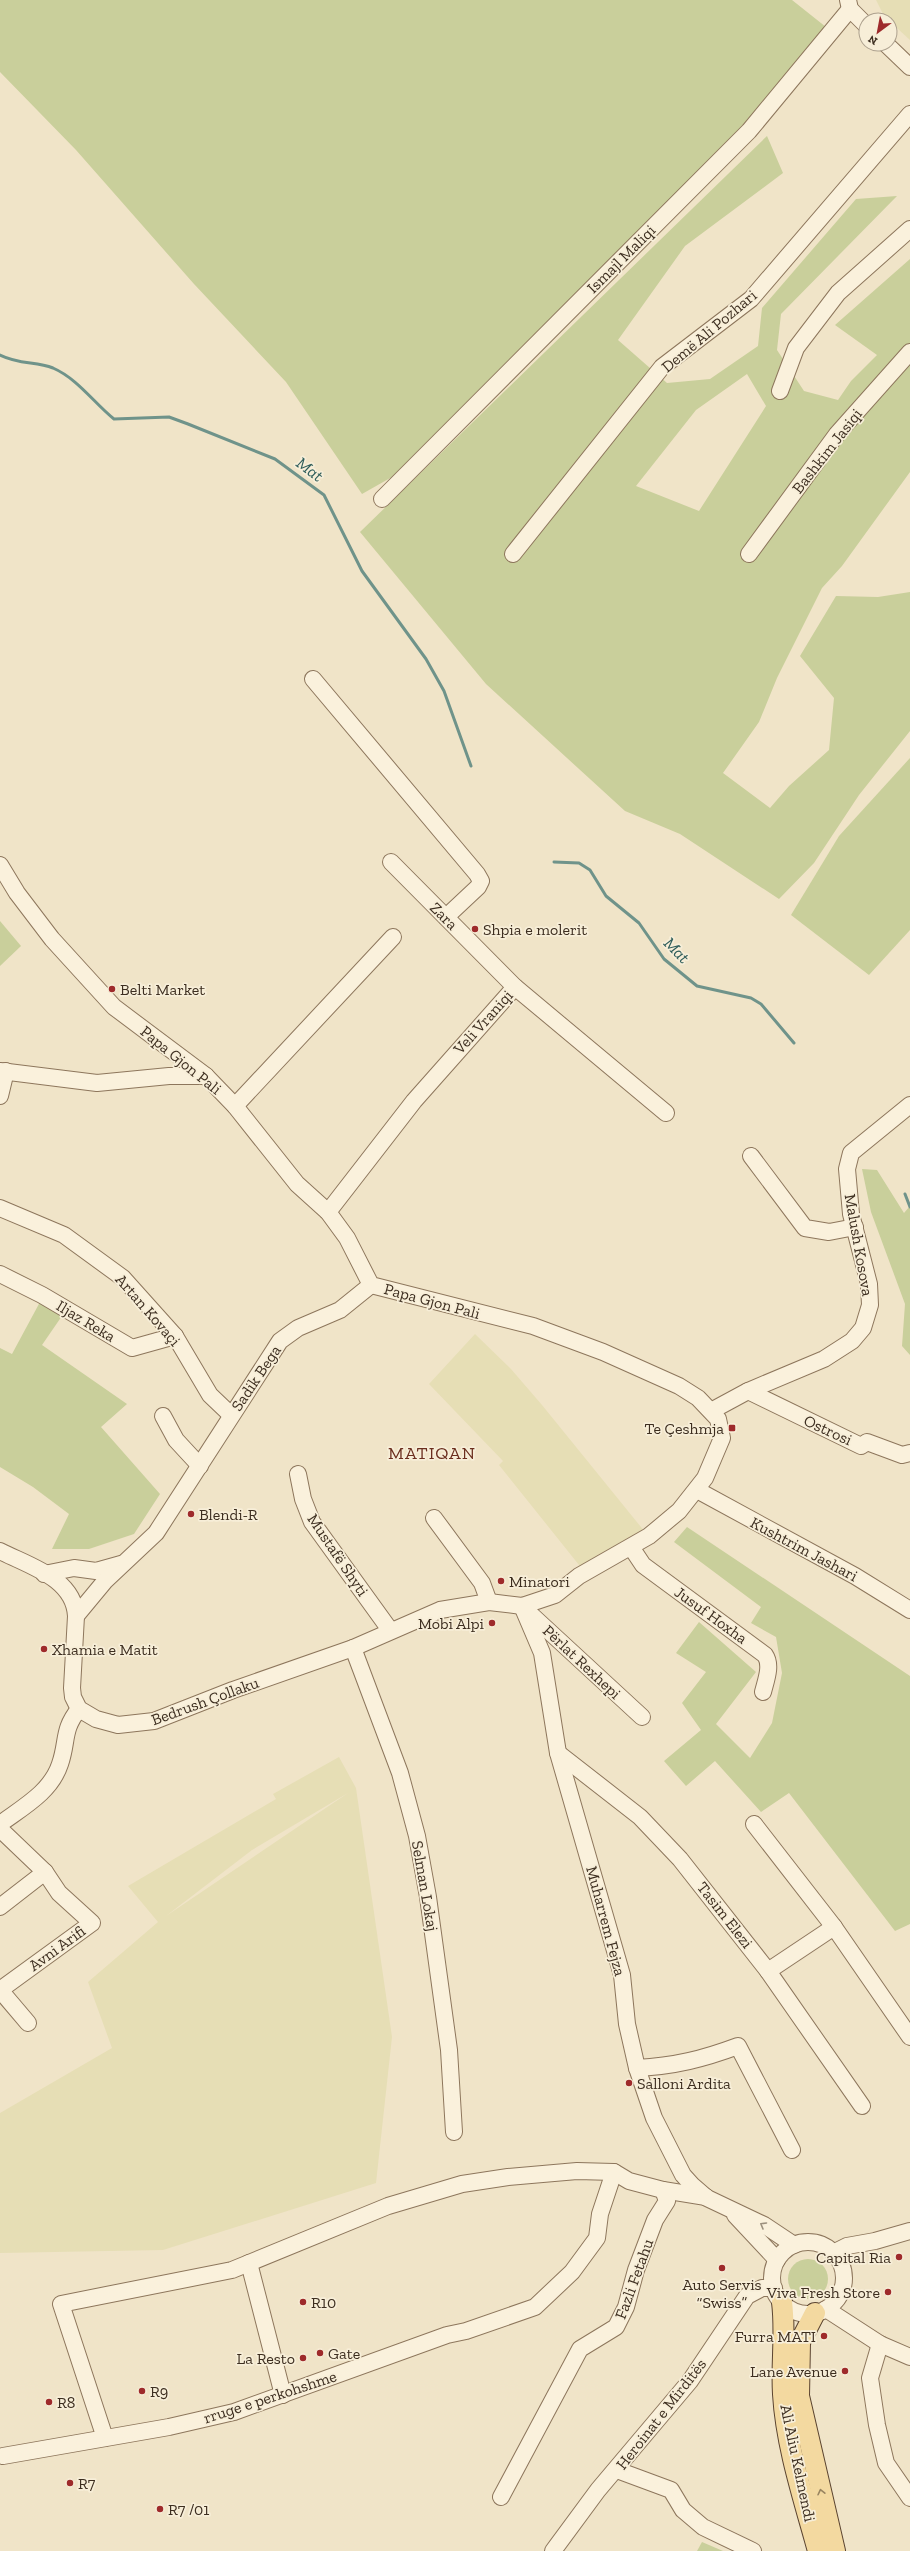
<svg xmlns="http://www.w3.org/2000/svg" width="910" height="2551" viewBox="0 0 910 2551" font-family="'Zilla Slab',serif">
  <rect width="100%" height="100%" fill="#f0e4c8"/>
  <g fill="#e6deb5" fill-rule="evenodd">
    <path d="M876,0H910V40L884,16Z"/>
    <path d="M475,1334L511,1369L542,1405L645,1532L583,1570L499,1465L503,1461L429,1384Z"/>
    <path d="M339,1757L356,1788L392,2037L376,2183L163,2250L0,2253V2113L112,2048L88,1982L158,1922L128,1886L276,1799L273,1794ZM348,1793L166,1916L252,1850Z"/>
  </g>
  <g fill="#c9cf9b" fill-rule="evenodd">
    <path d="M0,0H792L831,31L649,231L392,477L362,494L286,382L194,284L76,150L0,72Z"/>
    <path d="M767,136L783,173L685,246L618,340L667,383L710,379L758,346L762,308L856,199L897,196L781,314L777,350L804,391L838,400L851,381L877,355L835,325L910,259V472L842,566L822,588L777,678L759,722L723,773L770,808L789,786L829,750L834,698L800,656L836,596L878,597L910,592V731L859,795L814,863L779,899L680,834L625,811L486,684L360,532ZM747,374L766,406L699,511L636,486L696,410Z"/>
    <path d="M910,758V930L869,975L791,915L839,836Z"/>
    <path d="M0,921L21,946L0,966Z"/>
    <path d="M862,1169L877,1170L904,1213L910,1206V1355L902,1346L905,1304L871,1212Z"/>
    <path d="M40,1302L64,1313L42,1345L127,1404L101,1427L160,1494L134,1534L89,1549H52L69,1514L33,1487L0,1467V1348L12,1354Z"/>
    <path d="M687,1527L910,1676V1924L895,1931L789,1793L761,1812L715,1761L686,1786L664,1761L701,1730L682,1703L706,1672L676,1653L699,1622L756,1672L716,1724L750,1758L772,1723L782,1673L776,1637L751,1623L761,1607L674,1542Z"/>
    <circle cx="808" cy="2279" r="20"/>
    <path d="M702,2542L723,2551H697Z"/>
  </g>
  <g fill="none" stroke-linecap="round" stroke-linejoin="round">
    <g stroke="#6f938a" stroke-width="3">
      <path d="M0,355C20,365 36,361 53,368C78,379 94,403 114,419L169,417L188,424L275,459L324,495L362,571L426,659L444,691L471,766"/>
      <path d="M554,862L579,863L590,870L606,896L639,923L664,959L697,986L751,998L761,1004L794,1043"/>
      <path d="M905,1194L910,1207"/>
    </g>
    <defs>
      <g id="minor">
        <path d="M848,0L850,9L866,25"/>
        <path d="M886,44L910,67"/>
        <path d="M780,391L796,348L838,293L910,229"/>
        <path d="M382,499L749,131L850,9"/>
        <path d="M513,554L662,367L751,299L910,114"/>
        <path d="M749,554L837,434L910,352"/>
        <path d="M313,679L477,874L481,881L478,887L446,917"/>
        <path d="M391,862L515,987L666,1113"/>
        <path d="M0,865L17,893L52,939L114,1007L206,1076L235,1106L297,1184L328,1212L347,1238L371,1285L533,1326L603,1352L679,1386L698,1398L718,1419L722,1438L705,1478L679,1511L649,1536L579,1576L555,1595L522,1606L489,1602L440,1610L353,1648L233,1690L154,1721L118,1725L96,1719L79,1709L73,1697L72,1688L76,1616C74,1578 29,1566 0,1551"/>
        <path d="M0,1071L97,1083L169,1076H206"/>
        <path d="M0,1096L6,1071"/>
        <path d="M235,1106L393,937"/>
        <path d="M751,1156L805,1228L829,1232L855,1227"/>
        <path d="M0,1208L64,1235L123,1278L175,1336L210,1395L231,1415"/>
        <path d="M328,1212L414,1101L515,987"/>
        <path d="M0,1274L42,1295L132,1348L175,1336"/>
        <path d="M748,1391L861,1446L867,1442L902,1455L910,1453"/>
        <path d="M711,1411L748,1391L824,1359L852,1341L863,1328L870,1305L869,1284L851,1214L847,1169L851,1153L910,1105"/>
        <path d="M163,1416L176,1440L200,1466"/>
        <path d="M298,1474L303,1499L312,1522L390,1630"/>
        <path d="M697,1490L855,1576L910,1610"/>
        <path d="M434,1518L482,1583L489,1602"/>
        <path d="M631,1547L643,1565L765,1655C772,1665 766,1680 763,1692"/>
        <path d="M44,1574L74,1568L96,1571L121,1564"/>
        <path d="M522,1606L542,1653L558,1753L622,1975L627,2024L637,2068L654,2118L683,2175L692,2185L707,2198L764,2225L794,2245"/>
        <path d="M526,1610L642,1717"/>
        <path d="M76,1616L105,1581L156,1533L280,1341L298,1328L340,1310L371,1285"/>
        <path d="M353,1648L400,1773L417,1836L428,1897L449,2050L454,2132"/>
        <path d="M558,1753L640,1817L680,1859L768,1971L862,2106"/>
        <path d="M0,1824C23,1807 51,1792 60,1764C68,1741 62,1730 79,1709"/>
        <path d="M754,1824L834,1927L910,2037"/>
        <path d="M0,1829L45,1872L59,1893L92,1923L0,1990L28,2023"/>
        <path d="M0,1907L45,1872"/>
        <path d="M768,1971L834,1927"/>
        <path d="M637,2068C675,2066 703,2059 738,2046L792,2150"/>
        <path d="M735,2215L777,2260"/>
        <circle cx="808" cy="2278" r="36"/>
        <path d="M833,2253L847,2246L875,2241L910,2231"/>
        <path d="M249,2263L283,2395"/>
        <path d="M826,2309L880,2344L910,2357"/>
        <path d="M880,2344L870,2378L877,2425L886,2463L910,2498"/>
        <path d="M105,2438L61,2304L232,2270L388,2206L462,2184L508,2177L577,2171L614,2172L629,2181L663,2190"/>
        <path d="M3,2456L169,2427L234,2412L447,2335L466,2331L535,2307L572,2272L597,2238L600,2214L614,2172"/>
        <path d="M617,2470L671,2490L683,2510L703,2527L753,2551"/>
        <path d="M501,2497L580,2349L616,2327L626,2307L636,2270L655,2220L667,2201L663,2190L706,2197"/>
        <path d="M553,2551L598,2490L690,2381L747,2296L762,2288H774"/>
      </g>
      <g id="major">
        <path d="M782,2302C786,2333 781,2363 783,2394C786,2446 804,2500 818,2551"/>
        <path d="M815,2313L800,2342L799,2396L835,2551"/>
      </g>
    </defs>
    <use href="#minor" stroke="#8d765c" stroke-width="18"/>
    <use href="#major" stroke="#5b4430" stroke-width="22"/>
    <use href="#minor" stroke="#faf1dc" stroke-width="16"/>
    <use href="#major" stroke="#f3d9a0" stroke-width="20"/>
  </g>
  <defs><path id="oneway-chevron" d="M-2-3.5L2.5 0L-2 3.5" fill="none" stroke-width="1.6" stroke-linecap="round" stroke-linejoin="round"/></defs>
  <use stroke="#9c907e" href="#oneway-chevron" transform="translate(763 2225) rotate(-150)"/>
  <use stroke="#988460" href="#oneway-chevron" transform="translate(821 2492) rotate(-103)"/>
  <g fill="#9e2a2b" stroke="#f7eed8" stroke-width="1.5">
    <circle cx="475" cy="929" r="4"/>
    <circle cx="112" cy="989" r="4"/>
    <rect x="728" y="1424" width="8" height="8" rx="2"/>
    <circle cx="191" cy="1514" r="4"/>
    <circle cx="501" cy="1581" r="4"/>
    <circle cx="492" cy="1623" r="4"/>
    <circle cx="44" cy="1649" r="4"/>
    <circle cx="629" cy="2083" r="4"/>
    <circle cx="899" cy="2257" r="4"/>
    <circle cx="722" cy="2268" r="4"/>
    <circle cx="888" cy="2292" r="4"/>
    <circle cx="303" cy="2302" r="4"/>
    <circle cx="824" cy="2336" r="4"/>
    <circle cx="320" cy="2353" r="4"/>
    <circle cx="303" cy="2358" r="4"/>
    <circle cx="845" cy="2371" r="4"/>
    <circle cx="142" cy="2391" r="4"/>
    <circle cx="49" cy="2402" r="4"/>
    <circle cx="70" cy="2483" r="4"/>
    <circle cx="160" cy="2509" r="4"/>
  </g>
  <g text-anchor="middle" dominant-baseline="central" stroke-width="3.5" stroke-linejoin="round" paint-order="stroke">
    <g font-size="16" fill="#3d2e20" stroke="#f7eed8">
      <text transform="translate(621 259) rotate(-45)">Ismajl Maliqi</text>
      <text transform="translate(709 331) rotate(-40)">Demë Ali Pozhari</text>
      <text transform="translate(827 451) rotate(-52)">Bashkim Jasiqi</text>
      <text transform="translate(444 916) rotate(45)">Zara</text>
      <text transform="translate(483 1022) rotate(-48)">Veli Vraniqi</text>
      <text transform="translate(181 1060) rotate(39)">Papa Gjon Pali</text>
      <text transform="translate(859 1245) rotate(80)">Malush Kosova</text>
      <text transform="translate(432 1301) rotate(15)">Papa Gjon Pali</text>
      <text transform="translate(148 1310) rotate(49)">Artan Kovaçi</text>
      <text transform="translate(86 1321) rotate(31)">Iljaz Reka</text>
      <text transform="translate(256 1378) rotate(-56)">Sadik Bega</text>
      <text transform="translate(828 1430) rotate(25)">Ostrosi</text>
      <text transform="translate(804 1549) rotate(28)">Kushtrim Jashari</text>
      <text transform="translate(338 1555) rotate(56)">Mustafë Shyti</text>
      <text transform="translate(711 1615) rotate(36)">Jusuf Hoxha</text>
      <text transform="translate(582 1662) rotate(43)">Përlat Rexhepi</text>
      <text transform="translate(205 1701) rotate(-20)">Bedrush Çollaku</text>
      <text transform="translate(425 1886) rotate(80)">Selman Lokaj</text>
      <text transform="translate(725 1915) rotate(52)">Tasim Elezi</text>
      <text transform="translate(606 1921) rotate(75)">Muharrem Fejza</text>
      <text transform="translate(57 1948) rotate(-36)">Avni Arifi</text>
      <text transform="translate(634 2279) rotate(-70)">Fazli Fetahu</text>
      <text transform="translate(270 2397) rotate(-18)">rruge e perkohshme</text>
      <text transform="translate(661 2414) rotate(-52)">Heroinat e Mirditës</text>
      <text transform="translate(798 2463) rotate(78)">Ali Aliu Kelmendi</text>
    </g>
    <g font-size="16" fill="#3d2e20" stroke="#f7eed8" text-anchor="start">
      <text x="483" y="929">Shpia e molerit</text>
      <text x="120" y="989">Belti Market</text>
      <text x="724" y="1428" text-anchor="end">Te Çeshmja</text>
      <text x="199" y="1514">Blendi-R</text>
      <text x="509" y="1581">Minatori</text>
      <text x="484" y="1623" text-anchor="end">Mobi Alpi</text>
      <text x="52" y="1649">Xhamia e Matit</text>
      <text x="637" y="2083">Salloni Ardita</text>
      <text x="891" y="2257" text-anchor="end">Capital Ria</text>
      <text x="722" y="2284" text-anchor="middle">Auto Servis<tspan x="722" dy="18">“Swiss”</tspan></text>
      <text x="880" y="2292" text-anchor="end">Viva Fresh Store</text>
      <text x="311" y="2302">R10</text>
      <text x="816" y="2336" text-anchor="end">Furra MATI</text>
      <text x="328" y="2353">Gate</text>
      <text x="295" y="2358" text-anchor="end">La Resto</text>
      <text x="837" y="2371" text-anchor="end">Lane Avenue</text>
      <text x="150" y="2391">R9</text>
      <text x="57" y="2402">R8</text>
      <text x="78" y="2483">R7</text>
      <text x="168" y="2509">R7 /01</text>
    </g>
    <g font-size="17" font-style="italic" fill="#2f5d5a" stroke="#f7eed8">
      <text transform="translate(310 469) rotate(37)">Mat</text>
      <text transform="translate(677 950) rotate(46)">Mat</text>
    </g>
    <g font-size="18" letter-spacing="1" fill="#6b2e1e" stroke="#f7eed8">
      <text x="432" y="1453">MATIQAN</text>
    </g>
  </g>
  <g transform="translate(878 32) rotate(212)"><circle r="19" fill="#f7eed8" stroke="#ada18e"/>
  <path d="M0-3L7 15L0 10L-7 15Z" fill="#9e2a2b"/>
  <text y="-6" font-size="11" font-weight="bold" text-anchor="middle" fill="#3d2e20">N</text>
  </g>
</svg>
